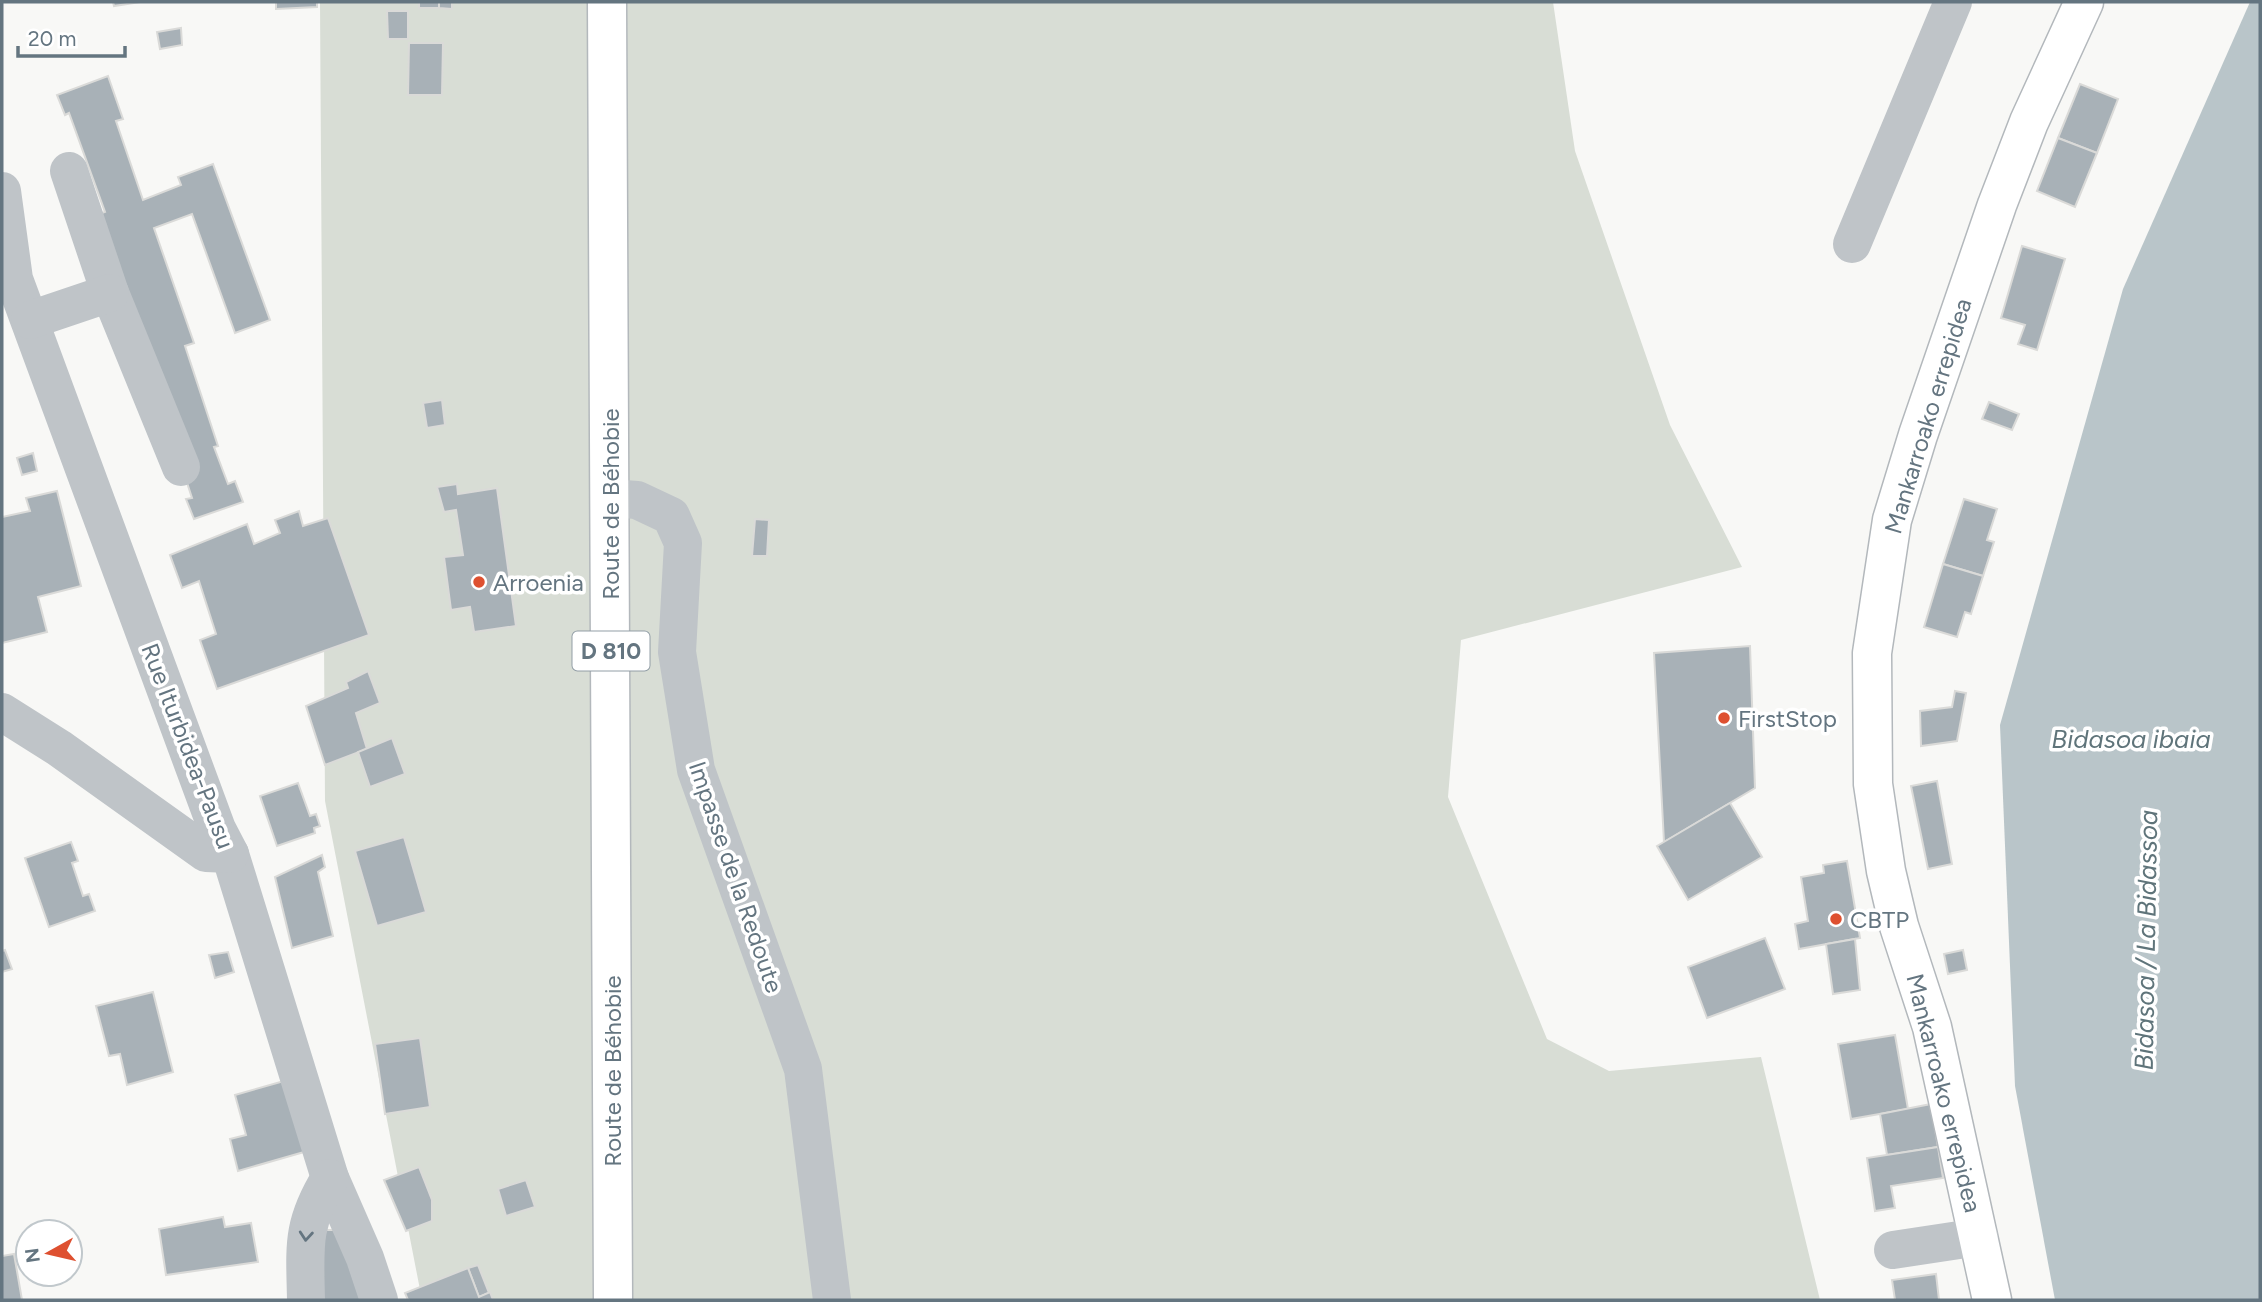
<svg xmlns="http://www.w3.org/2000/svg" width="2262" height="1302" viewBox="0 0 2262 1302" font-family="Figtree,sans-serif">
  <rect width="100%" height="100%" fill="#f8f8f6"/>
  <path fill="#d8ddd5" d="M320,2H1553L1575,151L1670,425L1742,567L1461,640L1448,797L1547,1039L1609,1071L1761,1057L1820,1300H422L325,801Z"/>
  <path fill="#b9c5c9" d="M2250,2H2260V1300H2055L2015,1086L2000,725L2123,289Z"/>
  <g fill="#a8b1b7" stroke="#dadad8" stroke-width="2">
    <path d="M113,2H140L114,6Z"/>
    <path d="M276,2H317V7L276,9Z"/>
    <rect x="419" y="2" width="20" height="6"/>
    <path d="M439,2H452V9L439,8Z"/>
    <path d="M387,11H408V39H388Z"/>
    <path d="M181,28L182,45L160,49L157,32Z"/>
    <path d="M409,43H443L442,95H408Z"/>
    <path d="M108,76L123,119L116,121L143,200L181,185L178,177L213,164L270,320L235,333L192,214L154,228L194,343L185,346L218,446L214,447L228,484L235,481L243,502L194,519L186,499L192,498L99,214L105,212L69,113L65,115L57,95Z"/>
    <path d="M2080,84L2118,99L2097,153L2058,138Z"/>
    <path d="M2058,138L2097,153L2075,207L2037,191Z"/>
    <path d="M2022,246L2065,259L2037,350L2018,344L2025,325L2001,318Z"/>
    <path d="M442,400L445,425L427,428L423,403Z"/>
    <path d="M1989,402L2019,414L2012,430L1982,419Z"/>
    <path d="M33,453L37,471L22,475L17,458Z"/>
    <path d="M457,484L458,494L497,488L516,626L474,632L470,607L451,610L444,557L463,555L456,510L444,512L437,487Z"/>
    <path d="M57,491L81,586L38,597L47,632L2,643V517L30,511L26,498Z"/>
    <path d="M1964,499L1997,509L1987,540L1994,542L1983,576L1943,564Z"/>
    <path d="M299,511L303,526L328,518L369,635L217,689L200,640L216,634L199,581L182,588L170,555L247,524L254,544L280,533L275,520Z"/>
    <path d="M755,519L769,520L767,556H752Z"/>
    <path d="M1943,564L1983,576L1971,614L1965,612L1957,637L1924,627Z"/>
    <path d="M1750,646L1755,788L1664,842L1654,653Z"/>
    <path d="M368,671L380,703L356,713L367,749L325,765L306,706L348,688L346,682Z"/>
    <path d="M1955,691L1966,693L1957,741L1921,746L1920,711L1952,707Z"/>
    <path d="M392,738L405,774L370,787L358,752Z"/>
    <path d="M1937,781L1952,864L1928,869L1911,786Z"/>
    <path d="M298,783L310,816L316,814L320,826L314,828L315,833L277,846L260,796Z"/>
    <path d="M1730,803L1762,857L1688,900L1657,846Z"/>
    <path d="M404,837L426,912L377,926L355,851Z"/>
    <path d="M71,842L78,861L72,863L83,896L89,894L95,911L49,927L25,858Z"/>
    <path d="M322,855L325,867L318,872L333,936L292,948L275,877Z"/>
    <path d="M1847,861L1860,938L1799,949L1795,924L1808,921L1801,877L1824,873L1823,865Z"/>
    <path d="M1765,938L1785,989L1707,1018L1688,967Z"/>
    <path d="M1855,939L1860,990L1833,994L1826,944Z"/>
    <path d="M5,950L12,969L2,972V951Z"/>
    <path d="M1963,950L1967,970L1948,974L1944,954Z"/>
    <path d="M228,952L234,972L215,978L209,955Z"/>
    <path d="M153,992L173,1072L127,1085L120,1054L109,1056L96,1006Z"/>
    <path d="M1895,1035L1908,1109L1851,1119L1838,1044Z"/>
    <path d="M420,1038L430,1107L385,1114L375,1044Z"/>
    <path d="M284,1081L304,1152L238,1171L230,1139L246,1135L235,1095Z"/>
    <path d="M1931,1104L1938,1147L1887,1155L1880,1114Z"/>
    <path d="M1938,1147L1943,1178L1891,1186L1895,1208L1875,1211L1867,1158Z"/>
    <path d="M419,1167L432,1200V1221L406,1231L384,1180Z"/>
    <path d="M526,1180L535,1207L506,1216L498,1189Z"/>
    <path d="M223,1217L225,1227L251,1223L258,1262L166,1275L159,1229Z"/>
    <path d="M314,1230H336L363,1300H317Z"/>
    <path d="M14,1254L22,1300H2V1256Z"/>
    <path d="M478,1265L489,1293L479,1297L468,1268Z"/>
    <path d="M468,1268L479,1297L490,1292L493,1300H408L405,1293Z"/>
    <path d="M1936,1274L1939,1300H1895L1892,1280Z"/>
  </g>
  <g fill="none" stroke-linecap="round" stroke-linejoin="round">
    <defs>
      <g id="major">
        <path d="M607,2L613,1300"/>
        <path d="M1992,1300L1932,1027L1899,926L1886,871L1873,784L1872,653L1892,520L1918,435L1997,205L2029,122L2084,2"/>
      </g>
    </defs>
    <use href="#major" stroke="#b3b8bc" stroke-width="41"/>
    <g stroke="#bfc4c8" stroke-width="38">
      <path d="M69,171L110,293L181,467"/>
      <path d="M2,191L14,279L217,829L230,854L330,1178L365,1258L379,1300"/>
      <path d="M1852,244L1953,2"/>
      <path d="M30,320L110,293"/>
      <path d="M610,498L637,500L671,516L683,543L677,652L696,770L803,1069L832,1300"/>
      <path d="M2,712L59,748L206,853L230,854"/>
      <path d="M1893,1250L1979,1237"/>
      <path d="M306,1300C305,1247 301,1225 330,1178"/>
    </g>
    <use href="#major" stroke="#fff" stroke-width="38"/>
  </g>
  <defs><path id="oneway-chevron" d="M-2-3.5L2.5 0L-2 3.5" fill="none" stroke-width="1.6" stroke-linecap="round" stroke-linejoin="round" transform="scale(1.75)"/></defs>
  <use stroke="#647580" href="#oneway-chevron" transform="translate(306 1236) rotate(95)"/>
  <g fill="#de5030" stroke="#fff" stroke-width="2.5">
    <circle cx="479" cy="582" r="7"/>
    <circle cx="1724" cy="718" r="7"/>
    <circle cx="1836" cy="919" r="7"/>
  </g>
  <g text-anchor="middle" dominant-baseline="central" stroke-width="7" stroke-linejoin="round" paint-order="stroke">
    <rect fill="#fff" stroke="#929ea6" stroke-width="2" x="572.5" y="631.5" width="77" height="39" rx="5"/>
    <g font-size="23" font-weight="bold" fill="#647580">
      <text x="611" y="651">D 810</text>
    </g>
    <g font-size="24" fill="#647580" stroke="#fff">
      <text transform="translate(1928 416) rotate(-73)">Mankarroako errepidea</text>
      <text transform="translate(610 504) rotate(-90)">Route de Béhobie</text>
      <text transform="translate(188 746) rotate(69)">Rue Iturbidea-Pausu</text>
      <text transform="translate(736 877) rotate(71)">Impasse de la Redoute</text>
      <text transform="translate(612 1071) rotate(-90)">Route de Béhobie</text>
      <text transform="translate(1944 1093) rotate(76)">Mankarroako errepidea</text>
    </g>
    <g font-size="24" fill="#647580" stroke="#fff" text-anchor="start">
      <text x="493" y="582">Arroenia</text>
      <text x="1738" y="718">FirstStop</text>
      <text x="1850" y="919">CBTP</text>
    </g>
    <g font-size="26" font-style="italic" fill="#5f747a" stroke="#fff">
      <text x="2131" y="739">Bidasoa ibaia</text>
      <text transform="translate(2146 940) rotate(-89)">Bidasoa / La Bidassoa</text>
    </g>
  </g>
  <rect width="2262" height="1302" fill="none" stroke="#647580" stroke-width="7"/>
  <g transform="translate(49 1253) rotate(262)"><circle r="33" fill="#ffffff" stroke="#c1c8cc" stroke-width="2"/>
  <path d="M0-5L12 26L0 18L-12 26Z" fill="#de5030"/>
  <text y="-10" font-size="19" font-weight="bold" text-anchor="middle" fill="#647580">N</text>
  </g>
  <path d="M18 46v10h107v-10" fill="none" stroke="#647580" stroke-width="3.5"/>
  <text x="28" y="46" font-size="21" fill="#647580" stroke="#ffffff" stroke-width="5" paint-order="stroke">20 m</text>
</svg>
